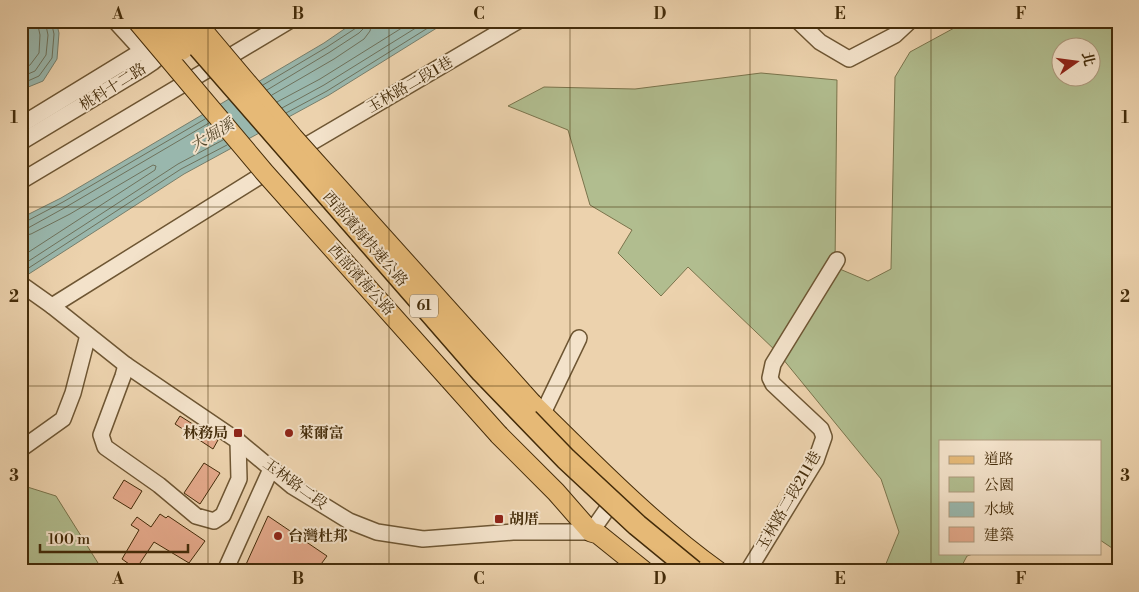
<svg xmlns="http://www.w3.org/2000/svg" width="1139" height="592" viewBox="0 0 1139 592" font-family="'Libre Bodoni','Noto Serif TC',serif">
  <rect width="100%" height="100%" fill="#ecd2ad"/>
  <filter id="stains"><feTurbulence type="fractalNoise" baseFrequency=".004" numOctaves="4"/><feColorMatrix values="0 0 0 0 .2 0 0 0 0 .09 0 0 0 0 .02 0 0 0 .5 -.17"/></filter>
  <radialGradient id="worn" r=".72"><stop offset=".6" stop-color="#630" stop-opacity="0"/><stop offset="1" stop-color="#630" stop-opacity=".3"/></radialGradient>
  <g fill="#b1bd8f" stroke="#7a744c" fill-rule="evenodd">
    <path d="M967,21H1118V552L1100,540V441H940V553H976L967,556L959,571H883L899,532L881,479L778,353L688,267L661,296L618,253L632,230L590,205L568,130L508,106L544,87L635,89L761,73L837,80L835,267L868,281L891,269L895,77L910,52ZM1062,48H1092V78H1062Z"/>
    <path d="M21,485L56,496L103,571H21Z"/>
  </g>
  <g fill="#99b7ad" stroke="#777f6c">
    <path d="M21,21H56L59,33L57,59L43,81L21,90Z"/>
    <path d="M356,21H448L329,95L184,174L21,279V218L61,198L324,43Z"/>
  </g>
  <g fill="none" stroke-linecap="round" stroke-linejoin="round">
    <g stroke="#6e725c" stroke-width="1">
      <path d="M21,69L30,65L39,53L40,35L37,21"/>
      <path d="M21,77L35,71L46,55L48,35L45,21"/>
      <path d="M21,84L39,76L52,58L54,34L51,21"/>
      <path d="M263,85L327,47L356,28L358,25V21"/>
      <path d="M267,90L330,52L359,33L364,28L365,21"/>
      <path d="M272,95L334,59L364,39L370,31L372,21"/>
      <path d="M277,102L320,79L413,21"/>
      <path d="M282,108L324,85L427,21"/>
      <path d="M286,113L327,91L439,21"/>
      <path d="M214,129L195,141L194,144L197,145L218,134"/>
      <path d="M21,222H25L63,202L205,119"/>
      <path d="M21,229L28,228L66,207L209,123"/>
      <path d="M21,236L31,234L70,214L153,165L156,166L155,170L21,257"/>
      <path d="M21,266L178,164L223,140"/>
      <path d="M21,273L181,169L227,145"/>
    </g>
  </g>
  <g fill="#e4a98b" stroke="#442c0a">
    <path d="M180,416L218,440L213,449L175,424Z"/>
    <path d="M204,463L220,473L200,504L184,493Z"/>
    <path d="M124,480L142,491L131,509L113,498Z"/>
    <path d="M160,514L166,518L168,516L205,541L189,563L154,542L136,569L122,559L139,530L131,525L137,517L151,527Z"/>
    <path d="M268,516L327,556L316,571H243Z"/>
  </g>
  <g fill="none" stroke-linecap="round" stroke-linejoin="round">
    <defs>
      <g id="minor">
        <path d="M115,21L148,57"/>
        <path d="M798,21L820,42L849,59L895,35L910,21"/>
        <path d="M21,125L142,51L163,35"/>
        <path d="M21,142L144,68L153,62L171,46"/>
        <path d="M302,148L518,21"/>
        <path d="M21,181L289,21"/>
        <path d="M21,284L52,306L126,365L238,441L292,486L349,521L377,532L423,539L513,532H591L617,495"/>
        <path d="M52,306L265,173"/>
        <path d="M126,365L123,376L101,435L105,447L159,485L196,516L214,521L223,515L239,479L238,441"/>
        <path d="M543,413L579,338"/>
        <path d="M21,449L63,419L73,393L88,335"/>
        <path d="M225,571L271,469"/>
        <path d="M748,571L816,460L824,437L821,429L773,384L770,378L773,364L837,260"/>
      </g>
      <g id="major">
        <path d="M532,403C591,461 651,523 718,571"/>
        <path d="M499,435L556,492L591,532L598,534L644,571"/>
      </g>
    </defs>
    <use href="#minor" stroke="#6e5633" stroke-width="18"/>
    <use href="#major" stroke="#442c0a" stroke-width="21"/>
    <use href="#minor" stroke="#f3e2ca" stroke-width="15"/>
    <use href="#major" stroke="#e6b976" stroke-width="19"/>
    <defs>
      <g id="major-bridge">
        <path d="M137,21L265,173L499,435"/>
        <path d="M195,21L293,137L532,403"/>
      </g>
      <g id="highway-bridge">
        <path d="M157,21L182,49"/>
        <path d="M176,21L482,372L566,459L637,525L693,571"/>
      </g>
    </defs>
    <use href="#major-bridge" stroke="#442c0a" stroke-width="21" stroke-linecap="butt"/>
    <use href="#highway-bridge" stroke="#442c0a" stroke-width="24" stroke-linecap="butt"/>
    <use href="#major-bridge" stroke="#e6b976" stroke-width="19"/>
    <use href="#highway-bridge" stroke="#e6b976" stroke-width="21"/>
  </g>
  <path fill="none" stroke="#442c0a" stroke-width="1" stroke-opacity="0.55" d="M208,21V571M389,21V571M570,21V571M750,21V571M931,21V571M21,207H1118M21,386H1118"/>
  <g fill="#8f2418" stroke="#f3e2ca" stroke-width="2">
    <rect x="233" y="428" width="10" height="10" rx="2.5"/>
    <circle cx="289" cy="433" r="5"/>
    <rect x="494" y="514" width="10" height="10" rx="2.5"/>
    <circle cx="278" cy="536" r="5"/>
  </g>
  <g text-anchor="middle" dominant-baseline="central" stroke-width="4" stroke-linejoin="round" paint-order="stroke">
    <rect fill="#f3e2ca" stroke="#786344" stroke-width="1" x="410" y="294.5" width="28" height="23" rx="4"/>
    <g font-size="14" font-weight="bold" fill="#442c0a">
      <text x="424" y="306">61</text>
    </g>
    <g font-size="15" fill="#442c0a" stroke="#f3e2ca">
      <text transform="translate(410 85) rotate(-30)">玉林路二段1巷</text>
      <text transform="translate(113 87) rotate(-32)">桃科十二路</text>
      <text transform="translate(365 239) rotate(49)">西部濱海快速公路</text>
      <text transform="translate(361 280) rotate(48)">西部濱海公路</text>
      <text transform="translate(295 484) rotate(36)">玉林路二段</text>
      <text transform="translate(789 501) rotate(-60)">玉林路二段211巷</text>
    </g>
    <g font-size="15" font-weight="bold" fill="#442c0a" stroke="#f3e2ca" text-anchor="start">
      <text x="228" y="433" text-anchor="end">林務局</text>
      <text x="299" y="433">萊爾富</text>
      <text x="509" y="519">胡厝</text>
      <text x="288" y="536">台灣杜邦</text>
    </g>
    <g font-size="16" font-style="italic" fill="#55482b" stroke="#f3e2ca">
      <text transform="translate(212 135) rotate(-31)">大堀溪</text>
    </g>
  </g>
  <rect width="1139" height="592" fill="none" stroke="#ecd2ad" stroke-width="55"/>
  <rect x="939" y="440" width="162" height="115" fill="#f3e2ca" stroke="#ad997d"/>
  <rect x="949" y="456" width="25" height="8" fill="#e6b976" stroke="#ad997d"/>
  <text x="984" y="464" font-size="15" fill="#442c0a">道路</text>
  <rect x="949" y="477" width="25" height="15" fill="#b1bd8f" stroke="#ad997d"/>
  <text x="984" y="490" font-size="15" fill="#442c0a">公園</text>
  <rect x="949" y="502" width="25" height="15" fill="#99b7ad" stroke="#ad997d"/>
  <text x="984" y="514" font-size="15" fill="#442c0a">水域</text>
  <rect x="949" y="527" width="25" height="15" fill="#e4a98b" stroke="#ad997d"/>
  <text x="984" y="540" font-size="15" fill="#442c0a">建築</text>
  <g transform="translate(1076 62) rotate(76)"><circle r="24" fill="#f3e2ca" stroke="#ad997d"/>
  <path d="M0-4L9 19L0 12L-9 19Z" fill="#8f2418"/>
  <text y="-8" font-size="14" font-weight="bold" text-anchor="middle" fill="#442c0a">北</text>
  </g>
  <path d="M40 544v8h148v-8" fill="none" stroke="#442c0a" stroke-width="2.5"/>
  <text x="48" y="544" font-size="15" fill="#442c0a" stroke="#f3e2ca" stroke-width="4" paint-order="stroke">100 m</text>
  <rect x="28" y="28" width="1084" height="536" fill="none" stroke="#442c0a" stroke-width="2"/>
  <g font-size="16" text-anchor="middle" font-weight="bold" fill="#442c0a">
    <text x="118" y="19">A</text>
    <text x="298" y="19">B</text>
    <text x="479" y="19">C</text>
    <text x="660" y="19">D</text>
    <text x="840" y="19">E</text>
    <text x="1021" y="19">F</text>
    <text x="14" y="123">1</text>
    <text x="1125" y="123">1</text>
    <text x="14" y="302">2</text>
    <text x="1125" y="302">2</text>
    <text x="14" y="481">3</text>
    <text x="1125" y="481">3</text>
    <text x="118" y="584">A</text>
    <text x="298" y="584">B</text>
    <text x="479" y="584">C</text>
    <text x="660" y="584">D</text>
    <text x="840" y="584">E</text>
    <text x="1021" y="584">F</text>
  </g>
  <rect width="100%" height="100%" filter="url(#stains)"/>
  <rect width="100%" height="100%" fill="url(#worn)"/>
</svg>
